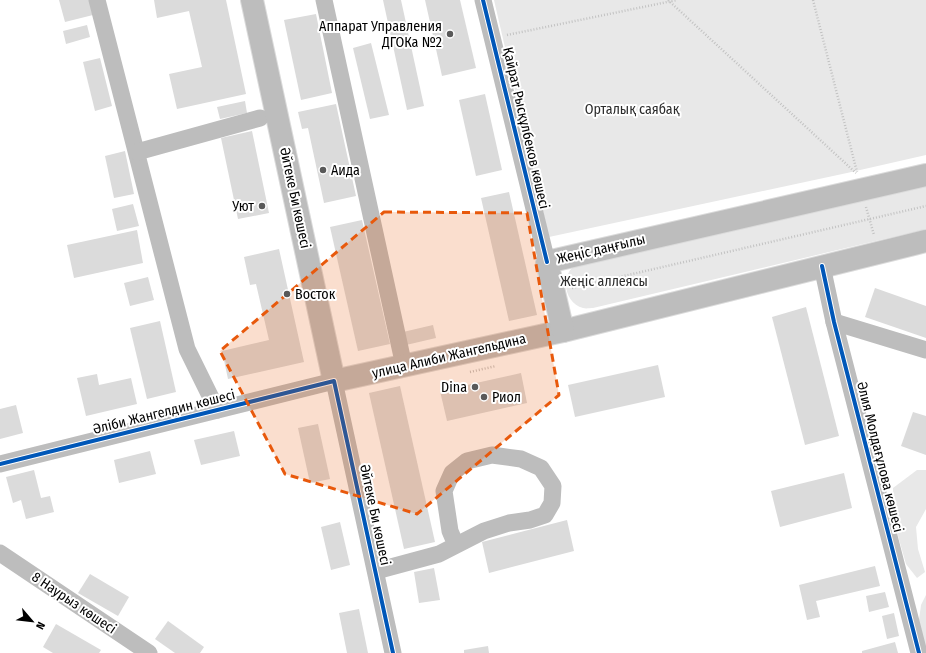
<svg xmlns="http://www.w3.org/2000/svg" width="926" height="653" viewBox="0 0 926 653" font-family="'Fira Sans Condensed',sans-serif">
  <rect width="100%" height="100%" fill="#fff"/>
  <g fill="#e8e8e8">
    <path d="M494,0H926V155L847,173L549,237Z"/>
    <path d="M926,182V229L593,308C590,308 586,309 583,308C569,305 561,285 569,272C570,269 575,266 578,264Z"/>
    <path d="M917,470H926V509L916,527L918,549L925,572L917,578L906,564L894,522L893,488Z"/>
    <path d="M926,595V649L918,628L921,605Z"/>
  </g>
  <g fill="#dbdbdb">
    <path d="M59,0H89L93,15L65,22Z"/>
    <path d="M154,0H226L246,94L177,109L169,74L202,67L189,11L157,18Z"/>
    <path d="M383,0H401L424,106L407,110Z"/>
    <path d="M425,0H460L476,68L442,76Z"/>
    <path d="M316,14L332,93L301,100L284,20Z"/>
    <path d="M87,25L90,37L66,44L63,31Z"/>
    <path d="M371,43L389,115L370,119L353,48Z"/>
    <path d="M100,58L112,106L95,111L83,62Z"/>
    <path d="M485,94L502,170L476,176L459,100Z"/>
    <path d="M245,101L247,113L220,119L217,107Z"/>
    <path d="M336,104L356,196L324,203L308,128L302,129L298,112Z"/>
    <path d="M252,131L269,213L238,219L221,138Z"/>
    <path d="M125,151L134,194L114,198L105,156Z"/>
    <path d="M509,192L537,315L509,321L481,198Z"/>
    <path d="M133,204L139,226L117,231L112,209Z"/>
    <path d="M362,220L390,344L358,351L330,227Z"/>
    <path d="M137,230L143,263L74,278L67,245Z"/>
    <path d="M279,249L304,362L228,379L222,351L269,340L256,284L250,285L244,257Z"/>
    <path d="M148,277L154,300L130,306L124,283Z"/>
    <path d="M875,288L926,306V338L865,317Z"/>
    <path d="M806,307L839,436L805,445L772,317Z"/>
    <path d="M160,321L176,392L147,399L130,328Z"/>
    <path d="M433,325L436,338L406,345L403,332Z"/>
    <path d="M658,365L665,397L575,417L568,385Z"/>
    <path d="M521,373L527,403L447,421L440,391Z"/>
    <path d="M97,374L99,385L131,378L137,404L86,416L77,378Z"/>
    <path d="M400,386L435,542L404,549L369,393Z"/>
    <path d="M16,405L23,433L0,439V409Z"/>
    <path d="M913,412L926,416V455L901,446Z"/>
    <path d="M318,424L330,479L310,483L298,428Z"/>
    <path d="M234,431L240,456L201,465L194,440Z"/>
    <path d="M150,451L156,474L119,483L114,460Z"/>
    <path d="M34,470L41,498L50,496L54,512L26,519L21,500L13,503L6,477Z"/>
    <path d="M844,473L852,508L780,527L771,491Z"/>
    <path d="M567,520L574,551L489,573L482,542Z"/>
    <path d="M340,522L350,565L331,570L321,527Z"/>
    <path d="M875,566L880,586L816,601L820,617L807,620L799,585Z"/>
    <path d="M434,568L440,600L419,603L414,572Z"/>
    <path d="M90,574L129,597L118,616L78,593Z"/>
    <path d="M885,592L889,607L869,612L866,596Z"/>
    <path d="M359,609L368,653H347L339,613Z"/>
    <path d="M894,613L899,636L887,639L882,616Z"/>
    <path d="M168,621L204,647L200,653H175L155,639Z"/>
    <path d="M56,624L101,650L99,653H53L43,647Z"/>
    <path d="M895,642L898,653H862V651Z"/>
    <path d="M488,646L489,653H464V650Z"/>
  </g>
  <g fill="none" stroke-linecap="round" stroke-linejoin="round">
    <defs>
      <g id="major">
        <path d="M252,0L334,381L563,331L926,241"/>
        <path d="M563,331L547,262L926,175"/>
      </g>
    </defs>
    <use href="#major" stroke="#dbdbdb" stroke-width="24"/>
    <g stroke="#c2c2c2" stroke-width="2.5" stroke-dasharray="1 2" stroke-linecap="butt">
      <path d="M668,0L856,173"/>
      <path d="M813,0L857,172"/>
      <path d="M507,35L677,0"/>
      <path d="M866,207L874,235"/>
      <path d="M572,288L926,206"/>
      <path d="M470,372L496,366"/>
    </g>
    <g stroke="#bdbdbd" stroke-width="17">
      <path d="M97,0L187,349L217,410"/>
      <path d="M324,0L404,366"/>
      <path d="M483,0L547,262"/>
      <path d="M137,152L260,118"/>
      <path d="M822,266L834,322L919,653"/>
      <path d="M834,322L926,350"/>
      <path d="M0,464L334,381L393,653"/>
      <path d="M0,553L149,653"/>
      <path d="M376,571L439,554L484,531L509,523L530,520L545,515L552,503L553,486L541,468L521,459L492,455L467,461L452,473L444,491L450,531L456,545"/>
    </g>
    <use href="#major" stroke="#bdbdbd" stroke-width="22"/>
    <defs>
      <g id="cycleway">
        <path d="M483,0L547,262"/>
        <path d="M822,266L834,322L919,653"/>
        <path d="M0,464L334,381L393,653"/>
      </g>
    </defs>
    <use href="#cycleway" stroke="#fff" stroke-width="6"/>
    <use href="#cycleway" stroke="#0057b8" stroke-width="4"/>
  </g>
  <path fill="#e8590c" fill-opacity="0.2" stroke="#e8590c" stroke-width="3" stroke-dasharray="8 5" stroke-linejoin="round" d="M384,212L527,213L559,395L417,514L285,474L220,351Z"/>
  <g fill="#595959" stroke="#fff" stroke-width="1.5">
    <circle cx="450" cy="34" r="4"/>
    <circle cx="323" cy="170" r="4"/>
    <circle cx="262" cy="206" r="4"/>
    <circle cx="287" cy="294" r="4"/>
    <circle cx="475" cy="387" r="4"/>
    <circle cx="484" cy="397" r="4"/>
  </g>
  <g text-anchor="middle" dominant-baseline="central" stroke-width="4" stroke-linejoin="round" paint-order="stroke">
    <g font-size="14" fill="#000" stroke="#fff" text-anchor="end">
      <text x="442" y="26">Аппарат Управления<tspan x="442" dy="16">ДГОКа №2</tspan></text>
      <text x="331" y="170" text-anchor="start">Аида</text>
      <text x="254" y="206">Уют</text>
      <text x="295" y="294" text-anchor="start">Восток</text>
      <text x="467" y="387">Dina</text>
      <text x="492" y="397" text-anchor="start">Риол</text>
    </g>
    <g font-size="14" fill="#2c2c2c" stroke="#fff">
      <text x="632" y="109">Орталық саябақ</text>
      <text x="604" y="281">Жеңіс аллеясы</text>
    </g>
    <g font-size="14" fill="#000" stroke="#fff">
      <text transform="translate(526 128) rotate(77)">Қайрат Рысқұлбеков көшесі</text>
      <text transform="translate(295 198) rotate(78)">Әйтеке Би көшесі</text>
      <text transform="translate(601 249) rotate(-13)">Жеңіс даңғылы</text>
      <text transform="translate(449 356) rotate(-13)">улица Алиби Жангельдина</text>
      <text transform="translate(164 412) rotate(-14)">Әліби Жангелдин көшесі</text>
      <text transform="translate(880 457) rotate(76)">Әлия Молдағұлова көшесі</text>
      <text transform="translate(375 515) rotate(78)">Әйтеке Би көшесі</text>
      <text transform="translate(74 603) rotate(34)">8 Наурыз көшесі</text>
    </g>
  </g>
  <g transform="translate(32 621) rotate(118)" stroke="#ffffff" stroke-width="3" paint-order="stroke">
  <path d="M0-3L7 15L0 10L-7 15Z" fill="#000000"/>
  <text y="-6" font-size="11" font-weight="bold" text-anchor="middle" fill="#000000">N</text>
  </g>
</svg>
